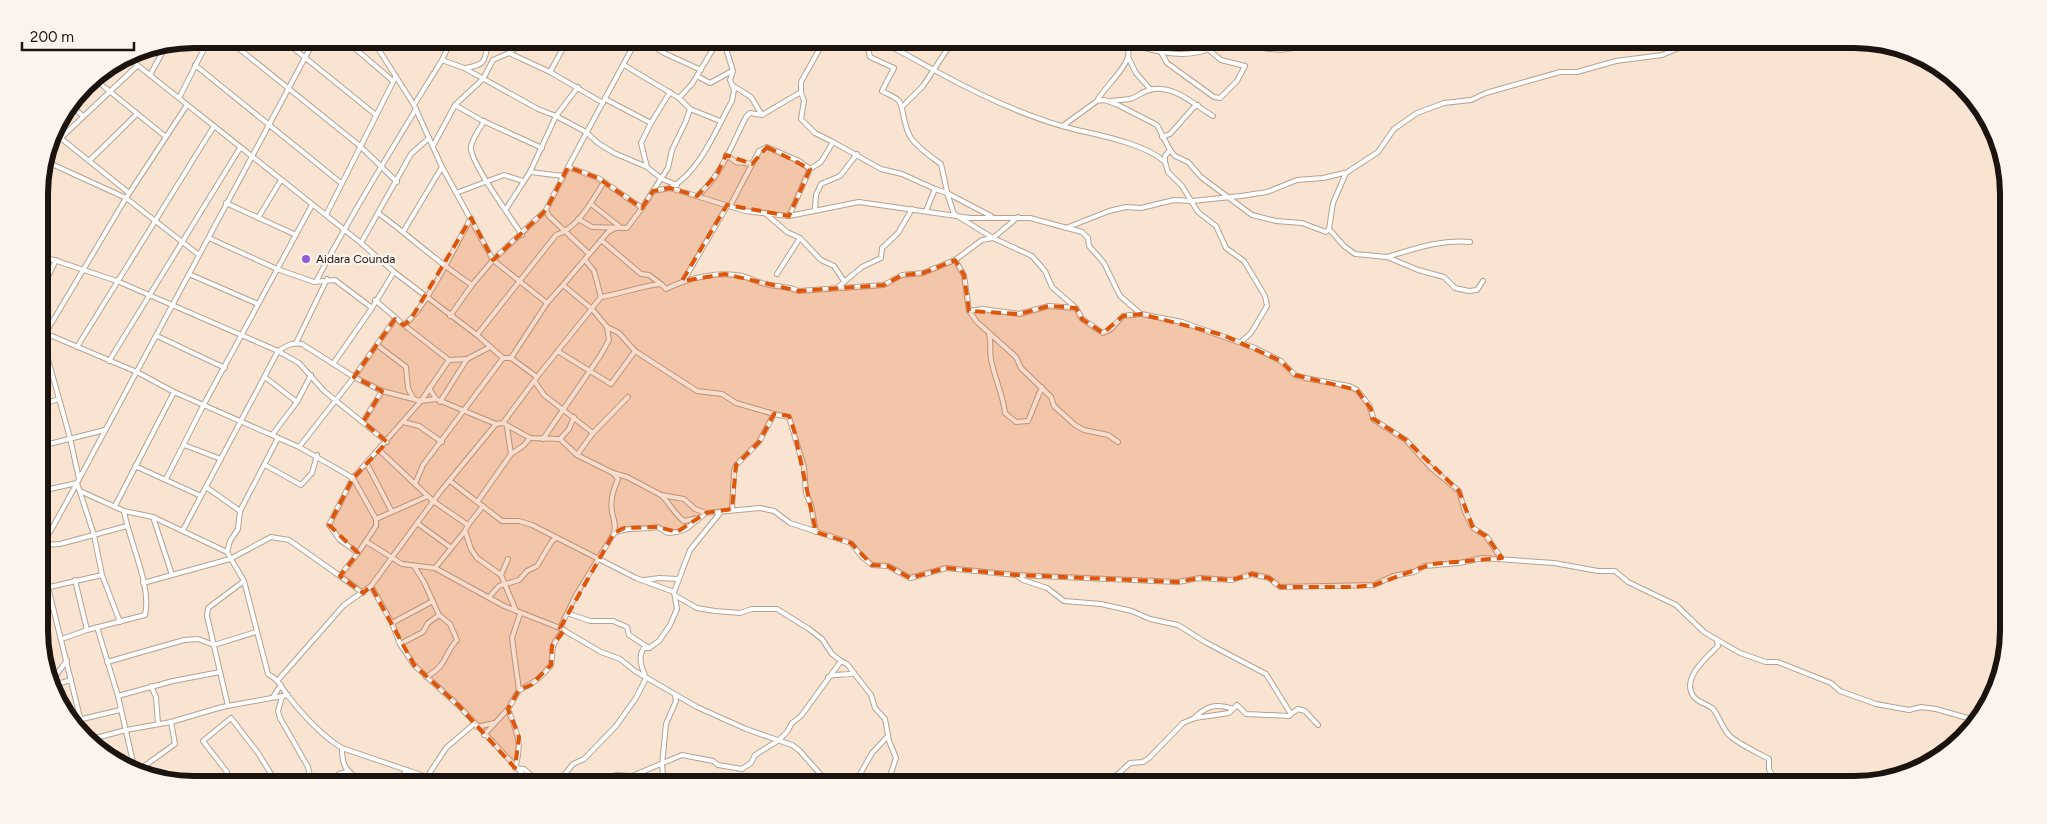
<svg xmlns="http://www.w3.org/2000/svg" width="2047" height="824" font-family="Figtree,sans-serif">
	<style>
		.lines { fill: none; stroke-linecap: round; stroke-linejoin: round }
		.minor-casing { stroke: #b6a290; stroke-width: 6 }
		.minor { stroke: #fff; stroke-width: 4 }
		.marked { fill: #de560c; fill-opacity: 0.2; stroke: #de560c; stroke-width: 4; stroke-dasharray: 10 6; stroke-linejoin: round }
		.poi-dot { fill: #8e5bd4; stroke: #fcf3ec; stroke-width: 2 }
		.labels { text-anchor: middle; stroke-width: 4.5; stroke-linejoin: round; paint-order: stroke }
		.poi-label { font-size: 12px; fill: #1b130d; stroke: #fcf3ec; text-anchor: start }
		.rim { fill: none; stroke: #1b130d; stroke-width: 6 }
	</style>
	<rect width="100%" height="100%" fill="#f9e3d1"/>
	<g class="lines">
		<g class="minor-casing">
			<g id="minor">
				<polyline points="227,39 360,146 397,182"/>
				<polyline points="282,39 376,115"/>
				<polyline points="344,39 393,81"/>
				<polyline points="372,39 414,105 442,167 493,260 546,210 568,167 598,178 642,208 653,191 670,188 745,211 789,216 859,202 970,218 1030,218 1082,232 1088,238 1089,246 1104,263 1120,296 1141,314 1182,322 1255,348 1281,361 1295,375 1305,378 1349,386 1357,390 1369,405 1374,420 1406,440 1431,468 1459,491 1465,512 1473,528 1486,536 1501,558"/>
				<polyline points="642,39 664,53 701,70"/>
				<path d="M866,39L870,57L894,68L882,91C887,94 896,97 899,101C904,108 903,126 911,138C919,149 930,156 941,164L948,196L954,214L993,238L1018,217"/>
				<path d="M873,39C895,47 913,59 934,70C979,95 1027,118 1077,130C1103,136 1145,144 1165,162"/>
				<path d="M1124,39C1146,51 1181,59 1206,50C1214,47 1215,41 1225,40C1234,40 1243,44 1252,46C1278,51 1291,53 1314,39"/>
				<polyline points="1813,39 1835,43 1861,40"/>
				<polyline points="1161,52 1167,63 1214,97 1220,98 1237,81 1245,66 1221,60 1196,39"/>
				<polyline points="509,53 550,72 603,103"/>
				<path d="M126,56L361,243L394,272L477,335L503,358H511L537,377L601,297C621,294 640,286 661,284L666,289C688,278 718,271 742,276C750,278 757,282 765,284C777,287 787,286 799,291L884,285L902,275L923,273L955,260L982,240L993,238L1032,256L1045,271L1052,287L1076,308L1082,319L1103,333L1111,329L1123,316L1140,314"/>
				<polyline points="1128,57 1136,73 1151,90"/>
				<polyline points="442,60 464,68 538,109 556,116 586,132 598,143 614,153 647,167"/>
				<polyline points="195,65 341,183"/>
				<polyline points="624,65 679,98 690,109 686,121 672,150 668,168 653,191"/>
				<path d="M465,68C492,64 481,57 491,39"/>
				<polyline points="550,72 568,39"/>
				<polyline points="150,75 167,44"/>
				<polyline points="697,76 710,83 732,71"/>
				<polyline points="92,77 166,137"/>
				<polyline points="732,85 751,97 762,115"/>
				<polyline points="179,98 209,39"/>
				<polyline points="679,98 692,84 719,39"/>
				<polyline points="605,99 651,123 670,92"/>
				<path d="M1097,101C1105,86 1123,73 1128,57C1129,53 1128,46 1128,41"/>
				<path d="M1111,101C1117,100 1124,100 1130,99C1137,97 1142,92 1149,90C1173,83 1194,105 1213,116"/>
				<polyline points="70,105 83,116"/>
				<polyline points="414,105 442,60 452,39"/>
				<polyline points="455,105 481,120 542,148"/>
				<polyline points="902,107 923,86 954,39"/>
				<polyline points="690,109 720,121"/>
				<path d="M484,121C480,129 473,137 471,146C468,160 512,219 522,235"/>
				<polyline points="651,123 641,143 647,167 662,179 677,185"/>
				<polyline points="1064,125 1097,101 1104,100 1116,104 1157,125 1170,150 1165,156 1165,162 1168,172 1182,186 1198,212 1216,226 1226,248 1244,261 1265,296 1267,306 1251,333 1241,342"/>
				<polyline points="53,132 129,193"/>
				<polyline points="1162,137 1170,134 1194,107 1198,105"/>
				<polyline points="833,142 881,169 902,174 935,189 926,211"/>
				<polyline points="433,146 455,105 483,79 493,60 509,53 528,39"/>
				<polyline points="48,150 137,66"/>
				<polyline points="1170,150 1175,156 1188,162 1201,177 1252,215 1276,221 1302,223 1326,232 1329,229 1333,203 1346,173 1378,152 1394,129 1417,113 1444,103 1471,100 1486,93 1560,72 1577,72 1616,61 1662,55 1681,47 1692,46 1705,39"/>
				<polyline points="726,155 736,162 752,164"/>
				<polyline points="45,161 126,198 199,255"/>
				<polyline points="89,161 137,114"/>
				<polyline points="568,167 637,39"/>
				<polyline points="530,172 563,176"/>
				<path d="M670,188C700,172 716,129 732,101L734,90L730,80L733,71L723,39"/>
				<polyline points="935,189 947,193 991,216"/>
				<polyline points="456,193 504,175 523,181"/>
				<path d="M697,196C721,177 732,144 746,117L750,113L762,115L801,92V82L825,39"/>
				<polyline points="226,203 296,235"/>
				<polyline points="730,206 759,151 767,147 799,161 810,169"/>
				<polyline points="506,209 530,172 556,116 578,87"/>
				<polyline points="815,209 816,195 821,184 840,176 857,154"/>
				<polyline points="546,210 549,216 588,253"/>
				<path d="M378,213C410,236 438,263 472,285"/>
				<polyline points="765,213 787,232 800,238 821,260 834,266 844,281"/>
				<polyline points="326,215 396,76"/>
				<polyline points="789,216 810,169 821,162 833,142 815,133 801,119 804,101 801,92"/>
				<polyline points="258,218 281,180"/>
				<polyline points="578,219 592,227 627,228 642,208"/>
				<polyline points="1066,228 1109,211 1126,207 1141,208 1174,200 1192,201 1241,196 1267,192 1297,180 1323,178 1344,173"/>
				<polyline points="1329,229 1344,246 1355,254 1387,257 1418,270 1444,277 1455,288 1469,291 1477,290 1483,281"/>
				<polyline points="403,232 442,167"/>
				<polyline points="209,238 277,269 314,282 335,280 372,308"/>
				<polyline points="601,240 641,274 649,275 661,284"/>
				<polyline points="361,243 411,154 429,138"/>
				<polyline points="39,255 117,281 278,351 299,363 324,391 387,442"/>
				<path d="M1387,257C1414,249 1441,239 1470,242"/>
				<polyline points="585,260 594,271 601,297"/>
				<polyline points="955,260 964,275 969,311 977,322 1016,357 1021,368 1051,397 1054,406 1075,425 1084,430 1108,435 1118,442"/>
				<polyline points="189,274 258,304"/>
				<polyline points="777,274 800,238"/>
				<path d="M317,280C347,221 382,166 416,109"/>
				<polyline points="684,280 727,206"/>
				<polyline points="563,285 608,232 619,226 591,204"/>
				<polyline points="838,287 862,267 881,258 882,248 898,233 912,209"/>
				<polyline points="40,293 56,260"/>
				<path d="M375,300L404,325C427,307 455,246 471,218"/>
				<polyline points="969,311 983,309 1019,314 1049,306 1076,308"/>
				<polyline points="450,316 472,285 493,260 547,303"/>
				<polyline points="404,325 449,360"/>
				<polyline points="40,331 137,372 174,392 299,447 353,478 376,519 376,526 358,553 340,540 329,525 353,478 421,401 449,360 467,359 490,347"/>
				<path d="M477,335L556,235C578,228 592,201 604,182"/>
				<path d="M989,335C992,344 989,350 991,359C994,377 1003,394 1005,413L1016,422L1028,421L1042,387"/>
				<polyline points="157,336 225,368"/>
				<polyline points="296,343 327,279"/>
				<polyline points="377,345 406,367 408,388 413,398"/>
				<polyline points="77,347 214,126"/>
				<polyline points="635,351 697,391 722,394 736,403 774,414 759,442 736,465 734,471 732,509"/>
				<polyline points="511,358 547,303 563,285 592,309 607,327 619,333 635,351 611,384 559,352"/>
				<polyline points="109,361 240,148"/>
				<polyline points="333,364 372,308 394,272"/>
				<polyline points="266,378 297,402"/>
				<polyline points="535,382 544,395 593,433"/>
				<polyline points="429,388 436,399"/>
				<polyline points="440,402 467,359"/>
				<polyline points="40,405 59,399"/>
				<polyline points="774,414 789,417 804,467 806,493 811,505 816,532"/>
				<polyline points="363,422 382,391"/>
				<polyline points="403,422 419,426 442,442"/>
				<polyline points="503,423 530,438 560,439 569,429 574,417"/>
				<polyline points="496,424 440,492 371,586 392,623 400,644 414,665 460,707 533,785"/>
				<polyline points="507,427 511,454"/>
				<polyline points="272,435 297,402 311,375"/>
				<polyline points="543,439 600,356 609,340 607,327"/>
				<path d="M560,439L577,455L613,473L618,479C613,491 610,500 612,512C614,520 616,525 614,533"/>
				<polyline points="184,445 221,459"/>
				<polyline points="41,446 105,430"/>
				<polyline points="299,447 354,377 395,319"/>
				<polyline points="379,450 433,501 468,525 465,531 435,568"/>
				<polyline points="577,455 593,433 628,397"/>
				<polyline points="367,464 392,512"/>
				<polyline points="265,465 301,485 312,473 317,455"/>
				<polyline points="135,466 201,496"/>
				<polyline points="613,473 627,477 661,495 684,499 695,509 706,513"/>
				<polyline points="79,479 70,438 44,345 45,334 126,198 187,105"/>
				<polyline points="166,479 204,404 312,205"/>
				<polyline points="450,481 502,521 519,521 532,525 636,578 674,592"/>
				<polyline points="77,483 94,535 102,575 120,622"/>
				<polyline points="415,484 423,465 503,358"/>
				<polyline points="206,487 240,511"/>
				<polyline points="41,491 77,483"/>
				<path d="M80,491L124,511L153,517L227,552L244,581L268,674C279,680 281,687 288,696C303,715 322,736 342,748L427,777L441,785"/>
				<path d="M661,495C670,503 674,514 684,521L698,518"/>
				<polyline points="478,501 511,454 523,446 530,438"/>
				<polyline points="115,506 174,392"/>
				<polyline points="153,517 172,575"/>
				<polyline points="376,519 428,496"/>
				<polyline points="417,523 450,547"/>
				<polyline points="468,525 483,506"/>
				<path d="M183,530L278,351C286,346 292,342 302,344L354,377L382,391L421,401L436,399L496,424L503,423L537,377"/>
				<polyline points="465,531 471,549 477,558 501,575 516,611"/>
				<polyline points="41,542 50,532 77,483 315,39"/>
				<polyline points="367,542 402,564 435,568 504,606 560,628 601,652 620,659 635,671 697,707 746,729 792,745 799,750 822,776 838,785"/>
				<polyline points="41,545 60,544 127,526"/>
				<polyline points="227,552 230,541 238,529 240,511 278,438"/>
				<polyline points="501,575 508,559"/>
				<polyline points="1016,575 1023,580 1047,588 1064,601 1101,604 1132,611 1150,619 1178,625 1205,642 1266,674 1291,714 1289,716 1246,714 1237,705 1229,713 1195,718 1183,723 1149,758 1143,762 1130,763 1117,775 1093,785"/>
				<polyline points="340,576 363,593"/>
				<polyline points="75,580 87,630"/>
				<polyline points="644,580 660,578 678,579"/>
				<polyline points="143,583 230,559 271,537 289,540 340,576 358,553"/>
				<polyline points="48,587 85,738"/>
				<polyline points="41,589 102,575"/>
				<polyline points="489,597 499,586 519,580 527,571 537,566 552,541 556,538"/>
				<polyline points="567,613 590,621 613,621 627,627 629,635 649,648"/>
				<polyline points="392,623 433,601"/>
				<polyline points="97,627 118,696 135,771"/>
				<path d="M560,628L576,595L614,533C628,526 642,530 658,527L668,533L677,532L686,529L706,513L760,508L774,511L790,523L851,543L862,557L872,565L888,566L910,578L946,568L1016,575L1178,582L1200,578L1232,580L1252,574L1269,578L1280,587L1374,585L1393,576L1414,572L1424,566L1459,563L1482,558L1554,563L1598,571H1615L1628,582L1676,605L1704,632L1740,653L1766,662H1778L1831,683L1840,691L1876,704L1909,710L1921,707L1936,709L1978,721"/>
				<path d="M62,639L87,630L145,615C152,586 129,541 124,511"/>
				<path d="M1717,640L1718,646C1707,657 1680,679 1694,697C1699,703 1708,704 1713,709C1720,717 1722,728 1729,735C1735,742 1760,754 1769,759V769L1777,785"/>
				<polyline points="400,644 423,632 428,623 439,615 424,582 414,566"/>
				<polyline points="841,661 847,664 871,695 875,708 885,719 889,741 896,758 891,773 892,785"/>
				<polyline points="107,662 184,640 198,639 214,645 256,632"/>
				<path d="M426,677C448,665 443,655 457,640L450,624L439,615"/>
				<path d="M828,677C837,673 845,676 854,673"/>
				<path d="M646,678C642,668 637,657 644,648H649L659,641L670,625L677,609L674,592L690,550L720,513"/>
				<polyline points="278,680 344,605 371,586"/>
				<polyline points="52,681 67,660"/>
				<polyline points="54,685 71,680"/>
				<polyline points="151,686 156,697 158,724"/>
				<path d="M519,690C531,685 543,676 551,665C554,645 549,648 564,630"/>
				<polyline points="118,696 173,681 220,672"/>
				<polyline points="273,697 281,685"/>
				<polyline points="282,697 278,711 280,718 308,767 312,785"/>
				<polyline points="228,706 207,616 208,608 244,581"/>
				<path d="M508,709C517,734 523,742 515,768L524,769L542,785"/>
				<polyline points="1291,714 1298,709 1305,711 1318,725"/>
				<polyline points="82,719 120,710"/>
				<path d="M1193,719C1206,706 1215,703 1233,709"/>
				<polyline points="477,727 494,723"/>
				<polyline points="484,735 508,709 519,690 512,638 520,614"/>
				<polyline points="88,740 126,730 171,722 222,707 288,695"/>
				<path d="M342,748C342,772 349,769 363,785"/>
				<polyline points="136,772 175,744 171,722"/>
				<polyline points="227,772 203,741 231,718 258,753 278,785"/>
				<polyline points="427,777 446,748 474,724"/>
				<polyline points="326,785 339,774 346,772"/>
				<polyline points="396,785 396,782 407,770"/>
				<polyline points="556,785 573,764 584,759 616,726 636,698 646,678"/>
				<polyline points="601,785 616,775 632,776 682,755 713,761 718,765 742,769 751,763 755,755 779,740 787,732 792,723 801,716 841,661 832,654 822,639 809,629 777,609 752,609 740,613 715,611 697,608 676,596"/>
				<polyline points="670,785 663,775 662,765 666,724 676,701 675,695"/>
				<polyline points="821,785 824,780 822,776"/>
				<polyline points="854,785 872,753 888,736"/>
				<polyline points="1052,785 1071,785"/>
			</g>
		</g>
		<use href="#minor" class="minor"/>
	</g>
	<path class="marked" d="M767,147L810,169L789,216L727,205L682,281L725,274L799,291L884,285L902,275L923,273L955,260L964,275L969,311L1019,314L1049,306L1076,308L1082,319L1103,333L1123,316L1141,314L1223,335L1281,361L1295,375L1357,390L1371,409L1372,418L1406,440L1459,491L1473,528L1486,536L1502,558L1432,564L1374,585L1354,587H1280L1269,578L1252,574L1232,580L1200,578L1178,582L1016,575L946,568L910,578L888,566L872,565L851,543L816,532L794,430L789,416L774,414L759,442L736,465L732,509L706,513L677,532L658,527L624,528L614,533L560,628L564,630L552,646L551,665L531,685L519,690L508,709L519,737L515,768L460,707L414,665L371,586L363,593L340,576L358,553L329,525L353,478L387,442L363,422L382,391L354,377L395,319L404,325L411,319L471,218L493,260L546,210L568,167L598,178L642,208L653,191L670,188L697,196L717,174L726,155L752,164Z"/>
	<circle class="poi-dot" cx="306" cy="259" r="5"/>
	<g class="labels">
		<g class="poi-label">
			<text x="316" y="263">Aidara Counda</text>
		</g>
	</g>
	<path d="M0 0H2047V824H0ZM194 48H1854A146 146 0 0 1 2000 194V630A146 146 0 0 1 1854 776H194A146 146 0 0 1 48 630V194A146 146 0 0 1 194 48Z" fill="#fcf3ec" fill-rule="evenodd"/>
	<path class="rim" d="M194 48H1854A146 146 0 0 1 2000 194V630A146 146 0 0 1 1854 776H194A146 146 0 0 1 48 630V194A146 146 0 0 1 194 48Z"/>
	<path d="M22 42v8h112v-8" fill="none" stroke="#1b130d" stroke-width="2.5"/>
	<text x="30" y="42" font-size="15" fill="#1b130d" stroke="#fcf3ec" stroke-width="4" paint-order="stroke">200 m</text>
</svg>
